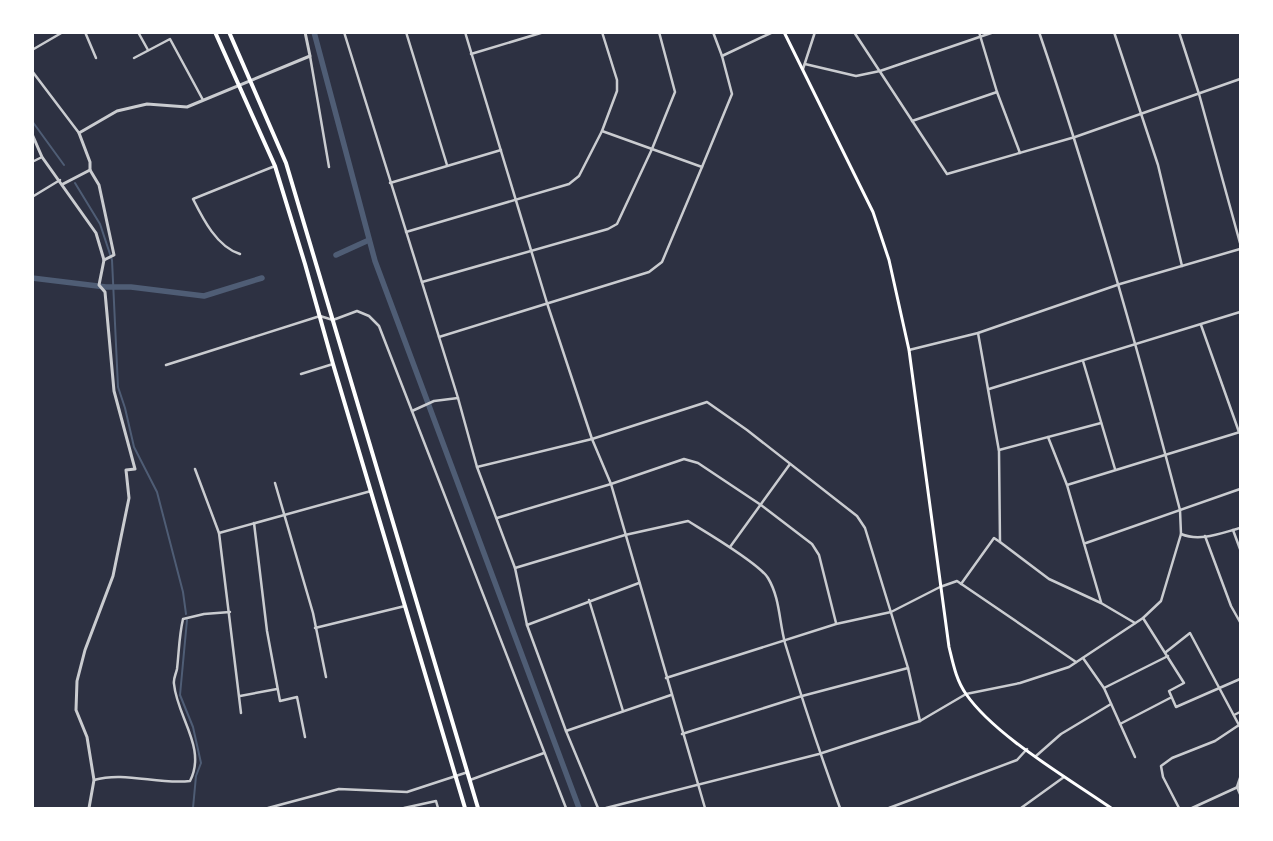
<svg xmlns="http://www.w3.org/2000/svg" width="1273" height="841" font-family="'PT Serif',serif">
	<style>
		.lines { fill: none; stroke-linecap: round; stroke-linejoin: round }
		.stream { stroke: #4f5d75; stroke-width: 2 }
		.canal { stroke: #4f5d75; stroke-width: 5.5 }
		.minor { stroke: #caccd0; stroke-width: 2.5 }
		.tertiary { stroke: #caccd0; stroke-width: 3 }
		.secondary { stroke: #fff; stroke-width: 3 }
		.trunk { stroke: #fff; stroke-width: 4 }
	</style>
	<rect width="100%" height="100%" fill="#2d3142"/>
	<g class="lines">
		<g class="stream">
			<polyline points="32,121 64,165"/>
			<polyline points="75,183 100,224 112,260 118,387 125,408 134,447 157,492 183,592 186,614"/>
			<polyline points="187,620 180,695 193,727 201,763 196,776 193,808"/>
		</g>
		<g class="canal">
			<polyline points="314,32 375,261 579,808"/>
			<polyline points="336,255 369,240"/>
			<polyline points="32,278 106,287 131,287 204,296 262,278"/>
		</g>
		<g class="minor">
			<polyline points="85,32 96,58"/>
			<polyline points="138,32 148,50"/>
			<polyline points="344,32 458,398 477,467 515,568 527,625 566,731 598,808"/>
			<polyline points="406,32 447,165"/>
			<polyline points="465,32 547,303 592,439 611,484 705,808"/>
			<polyline points="854,32 947,174 1075,137 1240,79"/>
			<polyline points="979,32 997,92 1020,153"/>
			<polyline points="1114,32 1158,165 1182,266"/>
			<polyline points="1179,32 1199,94 1240,243"/>
			<polyline points="32,50 63,32"/>
			<polyline points="471,54 544,32"/>
			<polyline points="310,56 329,167"/>
			<polyline points="722,56 773,32"/>
			<polyline points="134,58 170,39 203,100"/>
			<polyline points="805,64 856,76 880,71 994,32"/>
			<polyline points="803,69 815,32"/>
			<polyline points="32,71 79,133"/>
			<polyline points="912,121 997,92"/>
			<polyline points="32,162 42,157"/>
			<polyline points="702,167 732,94 722,56 713,32"/>
			<polyline points="390,183 501,150"/>
			<polyline points="32,197 60,180"/>
			<polyline points="406,232 569,184 579,176 602,131"/>
			<path d="M240,254C217,247 203,219 193,199L275,166"/>
			<polyline points="422,282 608,229 617,224 652,149 675,92 659,32"/>
			<polyline points="1201,325 1239,432"/>
			<polyline points="978,333 999,451 1000,542 1049,579 1101,603 1135,623"/>
			<polyline points="439,337 649,272 662,262 702,167 602,131 617,91 617,80 602,32"/>
			<polyline points="909,350 978,333 1120,284 1240,249"/>
			<polyline points="1083,361 1115,469"/>
			<polyline points="166,365 320,316 333,320 357,311 369,316 379,326 566,808"/>
			<polyline points="301,374 333,364"/>
			<polyline points="989,389 1240,312"/>
			<polyline points="412,411 434,401 458,398"/>
			<polyline points="1048,437 1067,485 1101,602"/>
			<polyline points="999,450 1101,423"/>
			<polyline points="477,467 592,439 707,402 747,430 857,516 865,528 908,668 920,721"/>
			<polyline points="195,469 219,533 241,713"/>
			<polyline points="275,483 313,613 326,677"/>
			<polyline points="1067,485 1240,432"/>
			<polyline points="497,518 611,484 684,459 698,463 761,505 812,544 819,555 836,623"/>
			<polyline points="254,523 267,631 280,701 297,697 305,737"/>
			<polyline points="1233,530 1240,549"/>
			<polyline points="219,533 371,491"/>
			<path d="M1181,534C1200,542 1221,533 1240,528"/>
			<polyline points="1205,536 1231,606 1240,622"/>
			<polyline points="1086,543 1240,489"/>
			<polyline points="730,547 790,464"/>
			<path d="M515,568L625,535L688,521C704,531 759,563 768,578C780,598 779,621 785,643C802,699 820,754 840,808"/>
			<polyline points="961,584 994,538 1000,542"/>
			<polyline points="589,600 623,711"/>
			<polyline points="1143,618 1184,683 1169,691 1176,707 1240,679"/>
			<polyline points="527,625 639,583"/>
			<polyline points="315,628 405,606"/>
			<polyline points="1166,652 1190,633 1240,727"/>
			<polyline points="1083,658 1104,688 1135,757"/>
			<polyline points="666,678 836,624 891,612 940,587 957,581 1076,662"/>
			<polyline points="1104,688 1168,656"/>
			<polyline points="240,696 277,689"/>
			<polyline points="1234,715 1240,712"/>
			<polyline points="1120,724 1170,698"/>
			<polyline points="566,731 671,695"/>
			<polyline points="682,734 802,696 908,668"/>
			<polyline points="1036,756 1061,734 1111,704"/>
			<polyline points="1240,778 1237,787 1240,794"/>
			<path d="M94,780C125,771 158,785 190,781C207,748 177,717 174,684C173,679 176,674 177,669C179,652 179,636 183,619L204,614L230,612"/>
			<polyline points="470,780 544,753"/>
			<polyline points="268,808 339,789 407,792 468,772"/>
			<polyline points="404,808 436,801 438,808"/>
			<path d="M606,808L819,754L920,721L966,694L1020,683L1069,667L1143,618L1161,601L1181,534L1180,510C1138,349 1093,190 1039,32"/>
			<polyline points="889,808 1017,760 1027,749"/>
			<polyline points="1021,808 1064,777"/>
			<polyline points="1179,808 1163,777 1161,766 1172,758 1215,741 1239,725"/>
			<polyline points="1192,808 1240,786"/>
		</g>
		<g class="tertiary">
			<polyline points="32,134 42,157 96,233 104,260 99,285 105,292 114,391 135,469 126,470 129,498 113,576 85,650 77,681 76,710 87,737 94,780 89,808"/>
			<polyline points="90,170 99,185 114,255 104,260"/>
			<polyline points="63,184 90,170 90,162 79,133 117,111 147,104 187,107 310,56 305,32"/>
		</g>
		<path class="secondary" d="M784,32L873,212L889,260L909,350L949,647C953,663 956,680 966,694C995,736 1068,778 1111,808"/>
		<g class="trunk">
			<polyline points="215,32 275,166 305,264 333,364 465,808"/>
			<polyline points="229,32 286,163 478,808"/>
		</g>
	</g>
	<rect width="1273" height="841" fill="none" stroke="#ffffff" stroke-width="68"/>
</svg>
